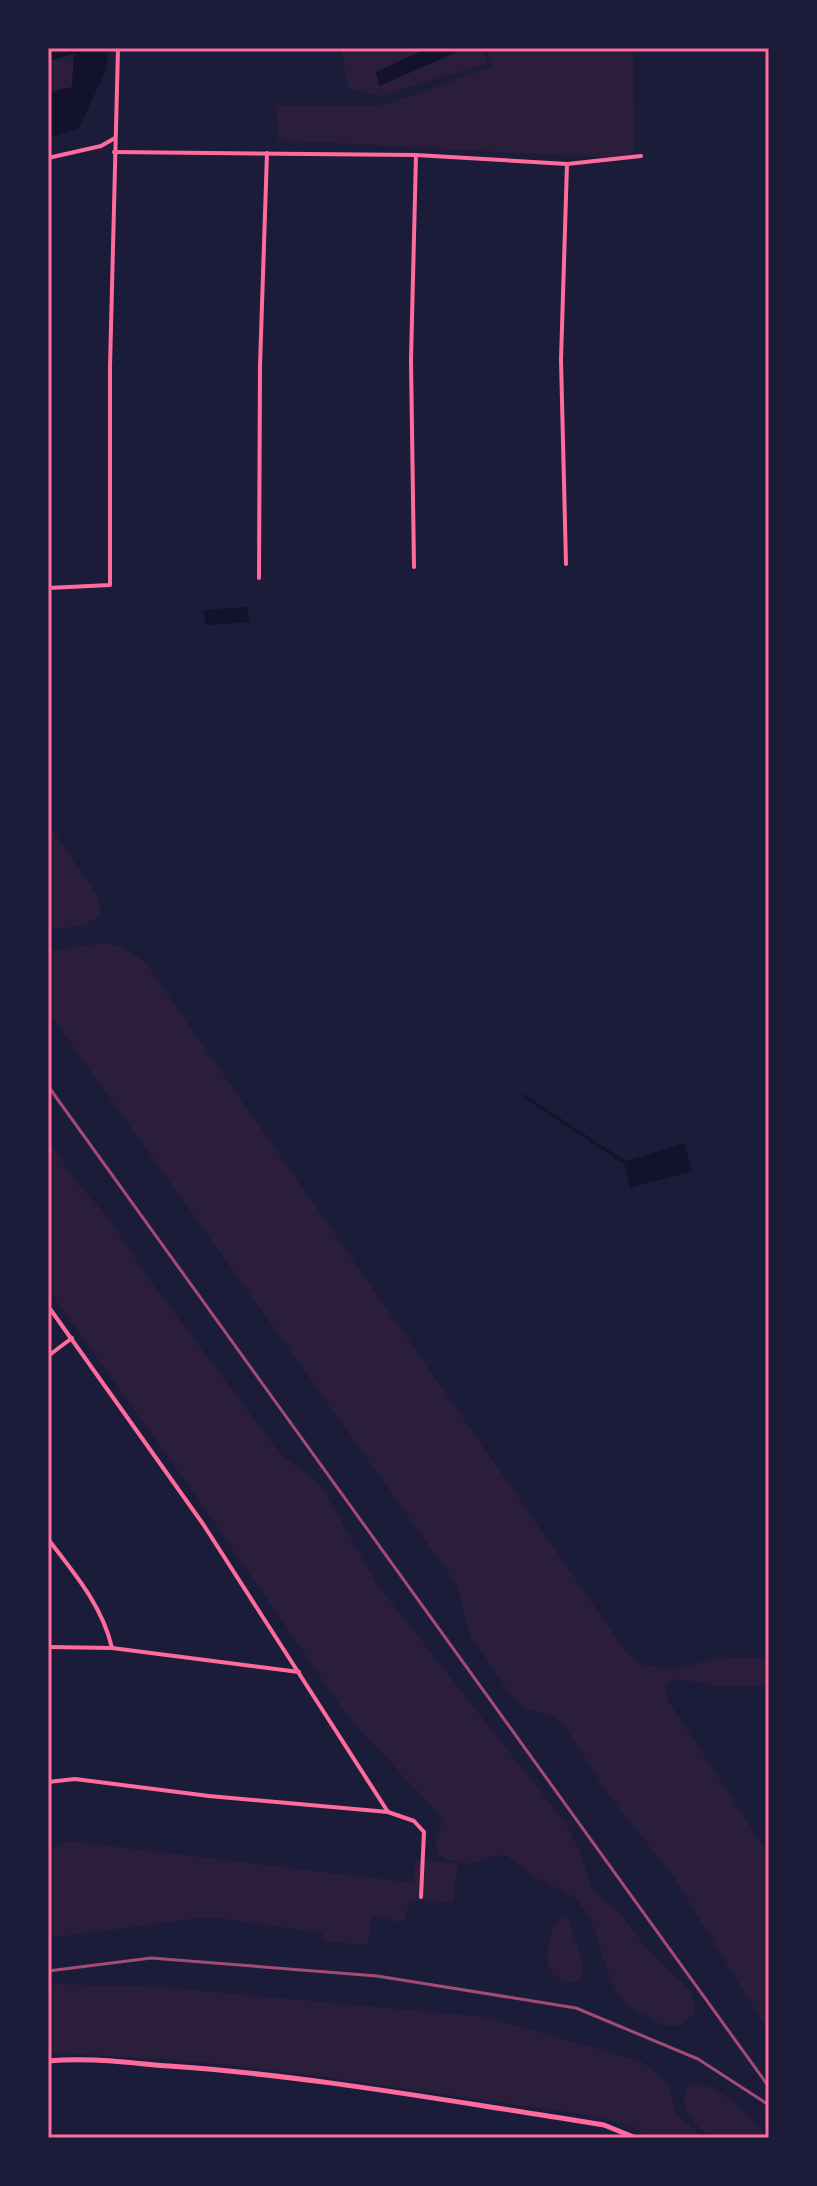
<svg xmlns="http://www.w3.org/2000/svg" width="817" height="2186" font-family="Literata,serif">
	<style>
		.green { fill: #2a1e3b }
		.water { fill: #12122b }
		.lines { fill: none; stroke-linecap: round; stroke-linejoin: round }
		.stream { stroke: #12122b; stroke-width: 3 }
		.minor { stroke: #ff6b9d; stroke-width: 4 }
		.tertiary { stroke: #ff6b9d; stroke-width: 5 }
		.rail { stroke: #a44b75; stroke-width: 3 }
		.neatline { fill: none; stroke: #ff6b9d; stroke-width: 3 }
	</style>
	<rect width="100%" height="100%" fill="#1b1b3a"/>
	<g class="green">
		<polygon points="341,48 369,48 372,54 384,48 428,48 377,72 456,52 452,48 480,48 488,63 380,96 348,88"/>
		<polygon points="485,48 633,48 634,159 278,140 276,106 384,105 494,66"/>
		<polygon points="74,54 72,87 48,93 48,61"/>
		<polygon points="48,823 99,898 100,913 97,918 85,925 48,930"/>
		<polygon points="104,943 120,946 145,962 627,1653 642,1665 668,1669 687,1667 711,1659 769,1658 769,1686 719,1686 678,1679 667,1684 666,1694 668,1700 769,1855 769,2032 673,1876 608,1794 563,1723 549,1715 525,1709 512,1697 470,1635 458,1589 452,1578 48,1011 48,951"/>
		<polygon points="48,1140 81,1188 105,1213 144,1272 273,1444 284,1457 321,1485 376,1583 566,1824 578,1847 593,1891 621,1914 643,1944 688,1988 693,1997 695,2012 684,2024 674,2026 662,2025 632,2009 623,2002 611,1981 590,1917 575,1898 539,1880 507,1856 498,1855 469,1864 446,1859 438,1853 435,1840 442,1823 435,1810 348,1717 208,1513 48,1289"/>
		<polygon points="68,1841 414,1883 415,1860 458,1863 453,1902 410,1900 403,1923 372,1915 368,1945 325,1942 322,1933 209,1917 48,1938 48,1850"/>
		<path d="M561,1917L570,1921C573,1940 587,1960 582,1977L574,1982C538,1983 543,1935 561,1917Z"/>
		<polygon points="57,1984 160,1987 486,2017 641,2061 668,2083 676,2113 704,2138 647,2138 636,2127 588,2115 310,2075 207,2063 48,2052 48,1987"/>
		<path d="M697,2083C726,2089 750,2117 769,2138C753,2138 732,2142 717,2138C698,2133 678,2106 686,2088Z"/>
	</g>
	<g class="water">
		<polygon points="48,48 108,48 106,70 79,128 48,138 48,93 72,87 74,54 48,61"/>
		<polygon points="428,48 452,48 457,52 379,86 376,72"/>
		<polygon points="247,607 250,622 206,625 203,610"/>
		<polygon points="684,1143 692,1171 630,1188 624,1162"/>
	</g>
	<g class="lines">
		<polyline class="stream" points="524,1096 624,1162"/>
		<g class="minor">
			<polyline points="114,152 416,155 567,164 641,156"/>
			<polyline points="48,158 101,146 115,138"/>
			<polyline points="566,564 561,360 567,164"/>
			<polyline points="414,567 411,360 416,155"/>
			<polyline points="259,578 260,366 267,153"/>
			<polyline points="48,588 110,585 110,367 118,48"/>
			<polyline points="48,1306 203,1524 388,1812"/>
			<polyline points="48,1356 72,1338"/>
			<path d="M48,1539C74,1573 102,1605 112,1648"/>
			<polyline points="48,1647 112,1648 299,1672"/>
			<polyline points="48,1782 75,1779 209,1796 388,1812 414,1821 424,1832 421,1897"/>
		</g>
		<path class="tertiary" d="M48,2061C88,2057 129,2063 169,2066C301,2075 431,2098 561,2118L604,2125L636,2138"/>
		<g class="rail">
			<polyline points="48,1086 769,2087"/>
			<polyline points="48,1971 151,1958 377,1976 576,2008 698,2059 769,2105"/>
		</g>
	</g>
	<rect width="817" height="2186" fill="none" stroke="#1b1b3a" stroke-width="100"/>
	<rect x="50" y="50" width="717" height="2086" class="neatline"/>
</svg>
